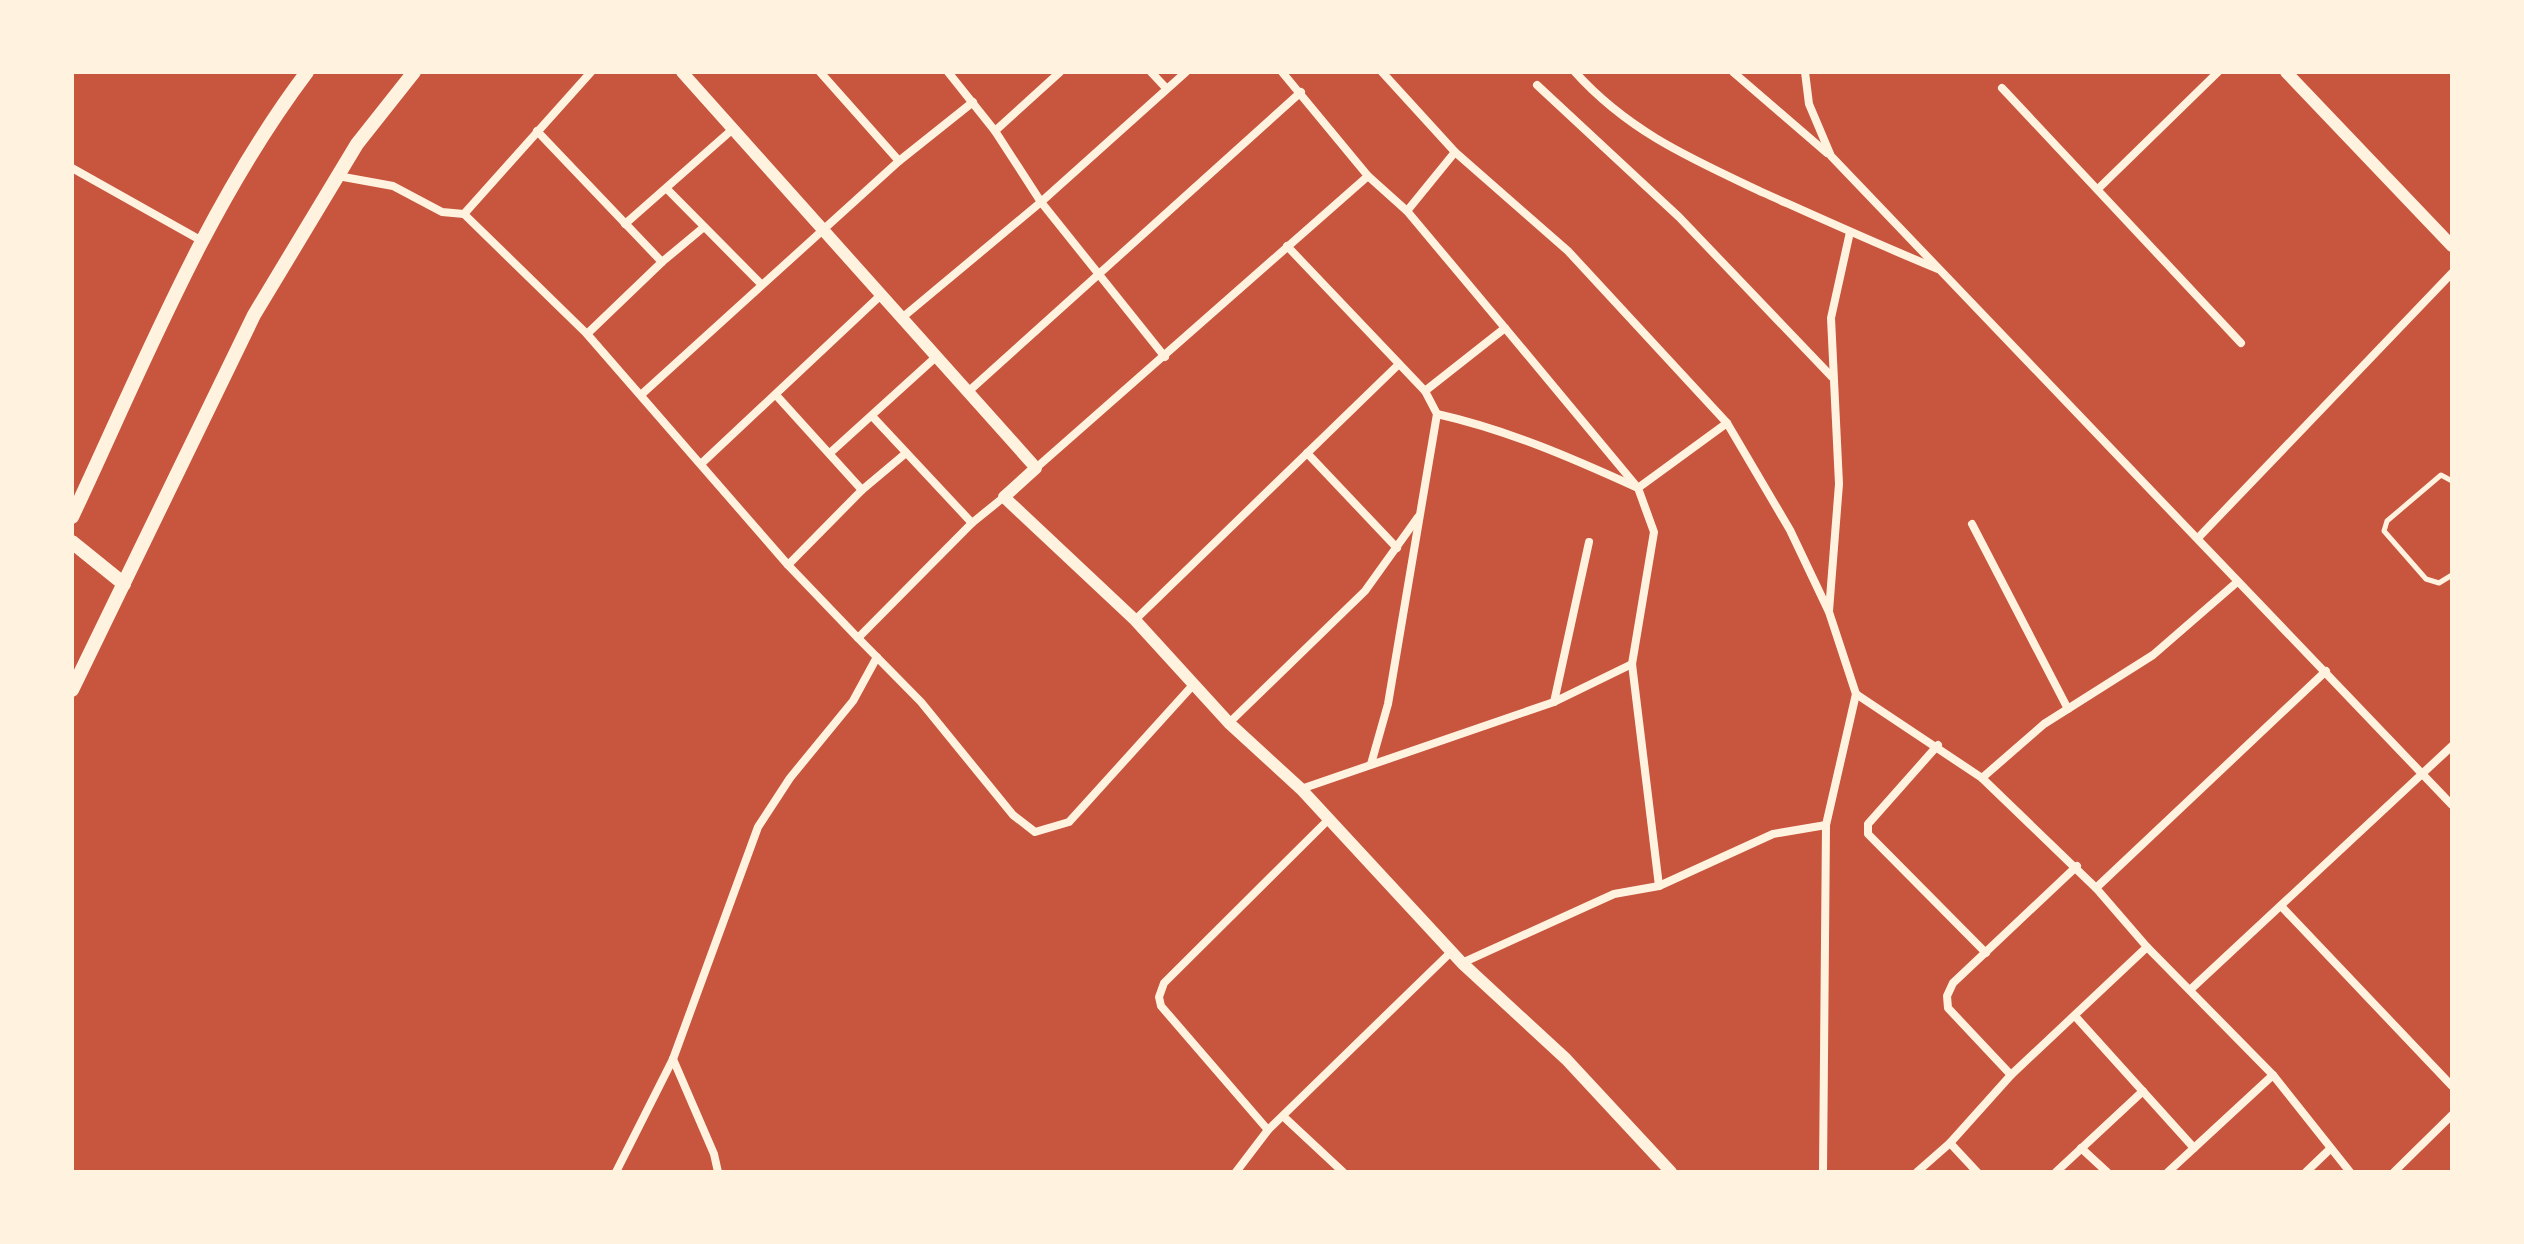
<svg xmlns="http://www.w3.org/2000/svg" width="2524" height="1244" font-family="'PT Sans',sans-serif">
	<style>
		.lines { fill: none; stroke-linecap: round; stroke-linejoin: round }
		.service { stroke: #fff3e0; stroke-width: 5 }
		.minor { stroke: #fff3e0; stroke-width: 8 }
		.tertiary { stroke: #fff3e0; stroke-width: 12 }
		.primary { stroke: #fff3e0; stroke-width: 14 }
	</style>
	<rect width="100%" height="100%" fill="#c8553d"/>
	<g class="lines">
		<polyline class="service" points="2452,481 2441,475 2387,521 2384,531 2426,579 2439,583 2452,575"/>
		<g class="minor">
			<polyline points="820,72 899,161"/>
			<polyline points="948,72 995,131 1041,202 1165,357"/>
			<polyline points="1151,72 1166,88"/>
			<polyline points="1382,72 1455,152 1568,251 1727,423 1790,530 1829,612 1856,694 1982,778 2096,888"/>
			<path d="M1575,72C1629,132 1692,159 1764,193C1822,219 1879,245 1938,269"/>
			<polyline points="1733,72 1827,153"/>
			<polyline points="1805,72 1809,104 1831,156 2452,805"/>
			<polyline points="1537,85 1679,217 1832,377"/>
			<polyline points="2002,88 2241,343"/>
			<polyline points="537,131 662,262"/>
			<polyline points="995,131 1060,72"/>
			<polyline points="72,168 202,241"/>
			<polyline points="338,176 393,186 442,212 464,214 587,334 788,565 858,638 972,523 1004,497"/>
			<polyline points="1368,176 1407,211 1505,328 1425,391"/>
			<polyline points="2099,188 2218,72"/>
			<polyline points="668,190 761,284"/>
			<polyline points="1407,211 1455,152"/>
			<polyline points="464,214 591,72"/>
			<polyline points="625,224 734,128"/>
			<polyline points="1287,246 1425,391 1437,414 1388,704 1371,764"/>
			<polyline points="903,317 1041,202 1186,72"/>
			<polyline points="1505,328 1638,488 1727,423"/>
			<polyline points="587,334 662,262 704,227"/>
			<polyline points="969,391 1301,92"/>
			<polyline points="642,394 899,161 973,102"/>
			<polyline points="776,395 862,490"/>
			<path d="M1437,414C1508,430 1572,458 1638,488L1654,532L1632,664L1659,886"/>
			<polyline points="872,416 972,523"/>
			<polyline points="830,453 937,356"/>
			<polyline points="1307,453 1397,548"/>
			<polyline points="702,463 882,294"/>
			<polyline points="1036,468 1368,176 1282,72"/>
			<polyline points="1972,524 2068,709"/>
			<polyline points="2198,538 2452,273"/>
			<polyline points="788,565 862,490 906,453"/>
			<polyline points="1829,611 1839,484 1831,318 1850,232"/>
			<polyline points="1135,620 1399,364"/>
			<polyline points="858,638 921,702 1013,815 1035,832 1069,822 1193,685"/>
			<polyline points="2326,671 2096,888 2147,947 2273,1075 2350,1172"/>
			<polyline points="1554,702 1589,542"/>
			<polyline points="1229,723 1365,591 1418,517"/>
			<polyline points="1938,745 1868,824 1868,834 1986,953"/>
			<polyline points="1982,778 2044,724 2153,655 2236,583"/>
			<polyline points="1301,789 1554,702 1632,664"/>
			<polyline points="2281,906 2452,1086"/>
			<polyline points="1462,963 1614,894 1659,886 1773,834 1826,825"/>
			<polyline points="2190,990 2452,746"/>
			<polyline points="2075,1016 2194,1148"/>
			<polyline points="673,1059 714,1154 718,1172"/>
			<polyline points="2011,1075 1948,1008 1947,996 1953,983 2077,866"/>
			<polyline points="1284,1117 1343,1172"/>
			<polyline points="1268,1130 1161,1006 1159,997 1164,983 1329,819"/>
			<polyline points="1950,1143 1977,1172"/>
			<polyline points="2081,1148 2107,1172"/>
			<polyline points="616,1172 673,1059 758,827 790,778 853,701 877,657"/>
			<polyline points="1236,1172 1268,1130 1452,951"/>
			<polyline points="1823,1172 1826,825 1856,694"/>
			<polyline points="1917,1172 1950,1143 2011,1075 2147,947"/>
			<polyline points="2056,1172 2143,1091"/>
			<polyline points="2168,1172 2273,1075"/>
			<polyline points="2306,1172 2330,1149"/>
			<polyline points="2394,1172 2452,1115"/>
		</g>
		<g class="tertiary">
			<polyline points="682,72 1036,468 1004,497 1135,620 1229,723 1301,789 1462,963 1566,1059 1671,1172"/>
			<polyline points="2286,72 2452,246"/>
		</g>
		<g class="primary">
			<path d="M72,517C143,366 206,206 307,72"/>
			<polyline points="72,542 124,584"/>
			<polyline points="72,690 254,315 357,144 414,72"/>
		</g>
	</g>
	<rect width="2524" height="1244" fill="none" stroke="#fff3e0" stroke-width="148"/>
</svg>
